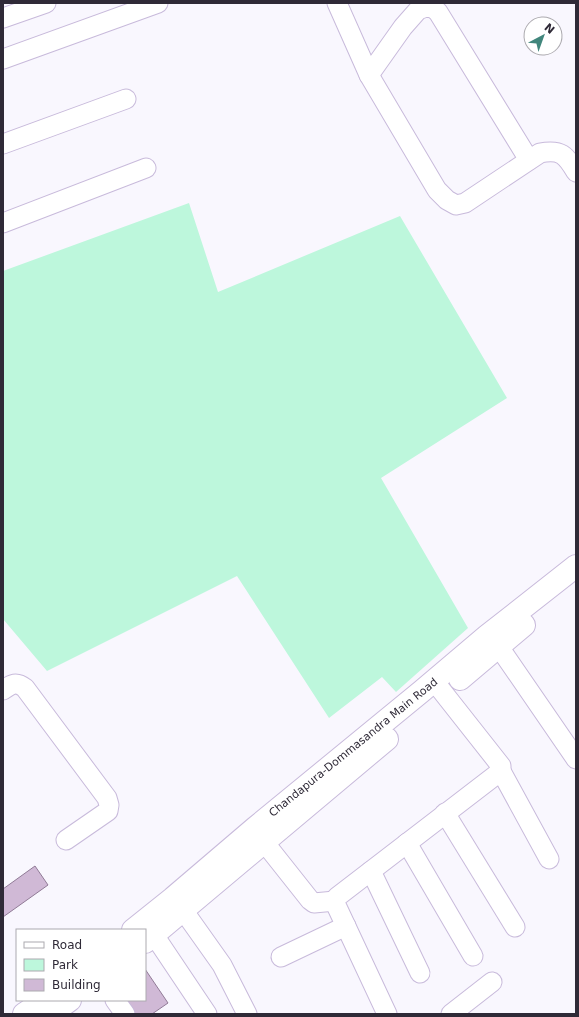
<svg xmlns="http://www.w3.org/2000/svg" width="579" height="1017" font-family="'DejaVu Sans',sans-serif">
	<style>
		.green { fill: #bdf7dc }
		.building { fill: #d0b9d6; stroke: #917b97 }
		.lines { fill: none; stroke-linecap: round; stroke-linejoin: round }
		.street-casing { stroke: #c8badb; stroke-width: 21 }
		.secondary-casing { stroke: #c8badb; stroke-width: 24 }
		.street { stroke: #fff; stroke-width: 19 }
		.secondary { stroke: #fff; stroke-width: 22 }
		.labels { text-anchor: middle; stroke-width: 4; stroke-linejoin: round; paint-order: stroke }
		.street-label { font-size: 11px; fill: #2f2a37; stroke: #fff }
	</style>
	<rect width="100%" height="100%" fill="#f9f7fe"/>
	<polygon class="green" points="189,203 218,292 400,216 507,398 381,478 468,628 396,692 382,677 329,718 237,576 47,671 3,619 3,271"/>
	<g class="building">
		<polygon points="35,866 48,885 3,917 3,889"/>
		<polygon points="145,969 168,1003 152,1014 133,1014 123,1000 145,1000"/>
	</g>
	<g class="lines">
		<g class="street-casing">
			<g id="street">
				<path d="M337,3L369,75L437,190L447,200L456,205L465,203L540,153C561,149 566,155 576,172"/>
				<polyline points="3,18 46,3"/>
				<polyline points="3,59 158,3"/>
				<polyline points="369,75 403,27 418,10 426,7 433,8 438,12 529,160"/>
				<polyline points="3,144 126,99"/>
				<polyline points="3,223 146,168"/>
				<polyline points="499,647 576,759"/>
				<path d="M3,690C12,684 16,681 25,688L107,798L109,805L108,811L66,840"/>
				<polyline points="501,771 549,859"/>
				<polyline points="445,813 515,927"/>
				<polyline points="264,842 310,900 314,903 335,901"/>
				<polyline points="407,843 473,956"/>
				<polyline points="371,871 420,973"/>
				<polyline points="183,910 222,965 247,1014"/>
				<polyline points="154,935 207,1014"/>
				<polyline points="281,957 346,926"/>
				<polyline points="115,1000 125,1014"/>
				<polyline points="387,1014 336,905 335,901 337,897 501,771 501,766 434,681"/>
				<polyline points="451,1014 492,982"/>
			</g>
		</g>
		<g class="secondary-casing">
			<g id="secondary">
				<polyline points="460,679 524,625"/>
				<polyline points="133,930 173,898 255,828 422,691 487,636 576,566"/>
				<polyline points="145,942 387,739"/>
				<polyline points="24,1014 45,1000"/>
				<polyline points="51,1014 70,1000"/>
			</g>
		</g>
		<use href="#street" class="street"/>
		<use href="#secondary" class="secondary"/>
	</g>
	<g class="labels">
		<g class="street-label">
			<text transform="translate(353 747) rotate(-39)" y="4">Chandapura-Dommasandra Main Road</text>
		</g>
	</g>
	<rect width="579" height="1017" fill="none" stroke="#2f2a37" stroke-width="8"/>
	<rect x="16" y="929" width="130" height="72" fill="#ffffff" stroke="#acaaaf"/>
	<rect x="24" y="942" width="20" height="6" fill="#ffffff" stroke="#acaaaf"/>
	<text x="52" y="949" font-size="12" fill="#2f2a37">Road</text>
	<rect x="24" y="959" width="20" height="12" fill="#bdf7dc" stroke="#acaaaf"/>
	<text x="52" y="969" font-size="12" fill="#2f2a37">Park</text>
	<rect x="24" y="979" width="20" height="12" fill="#d0b9d6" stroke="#acaaaf"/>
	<text x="52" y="989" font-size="12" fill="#2f2a37">Building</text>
	<g transform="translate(543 36) rotate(41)"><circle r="19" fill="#ffffff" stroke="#acaaaf"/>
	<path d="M0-3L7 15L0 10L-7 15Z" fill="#41867c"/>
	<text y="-6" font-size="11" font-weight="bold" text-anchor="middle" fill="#2f2a37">N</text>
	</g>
</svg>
